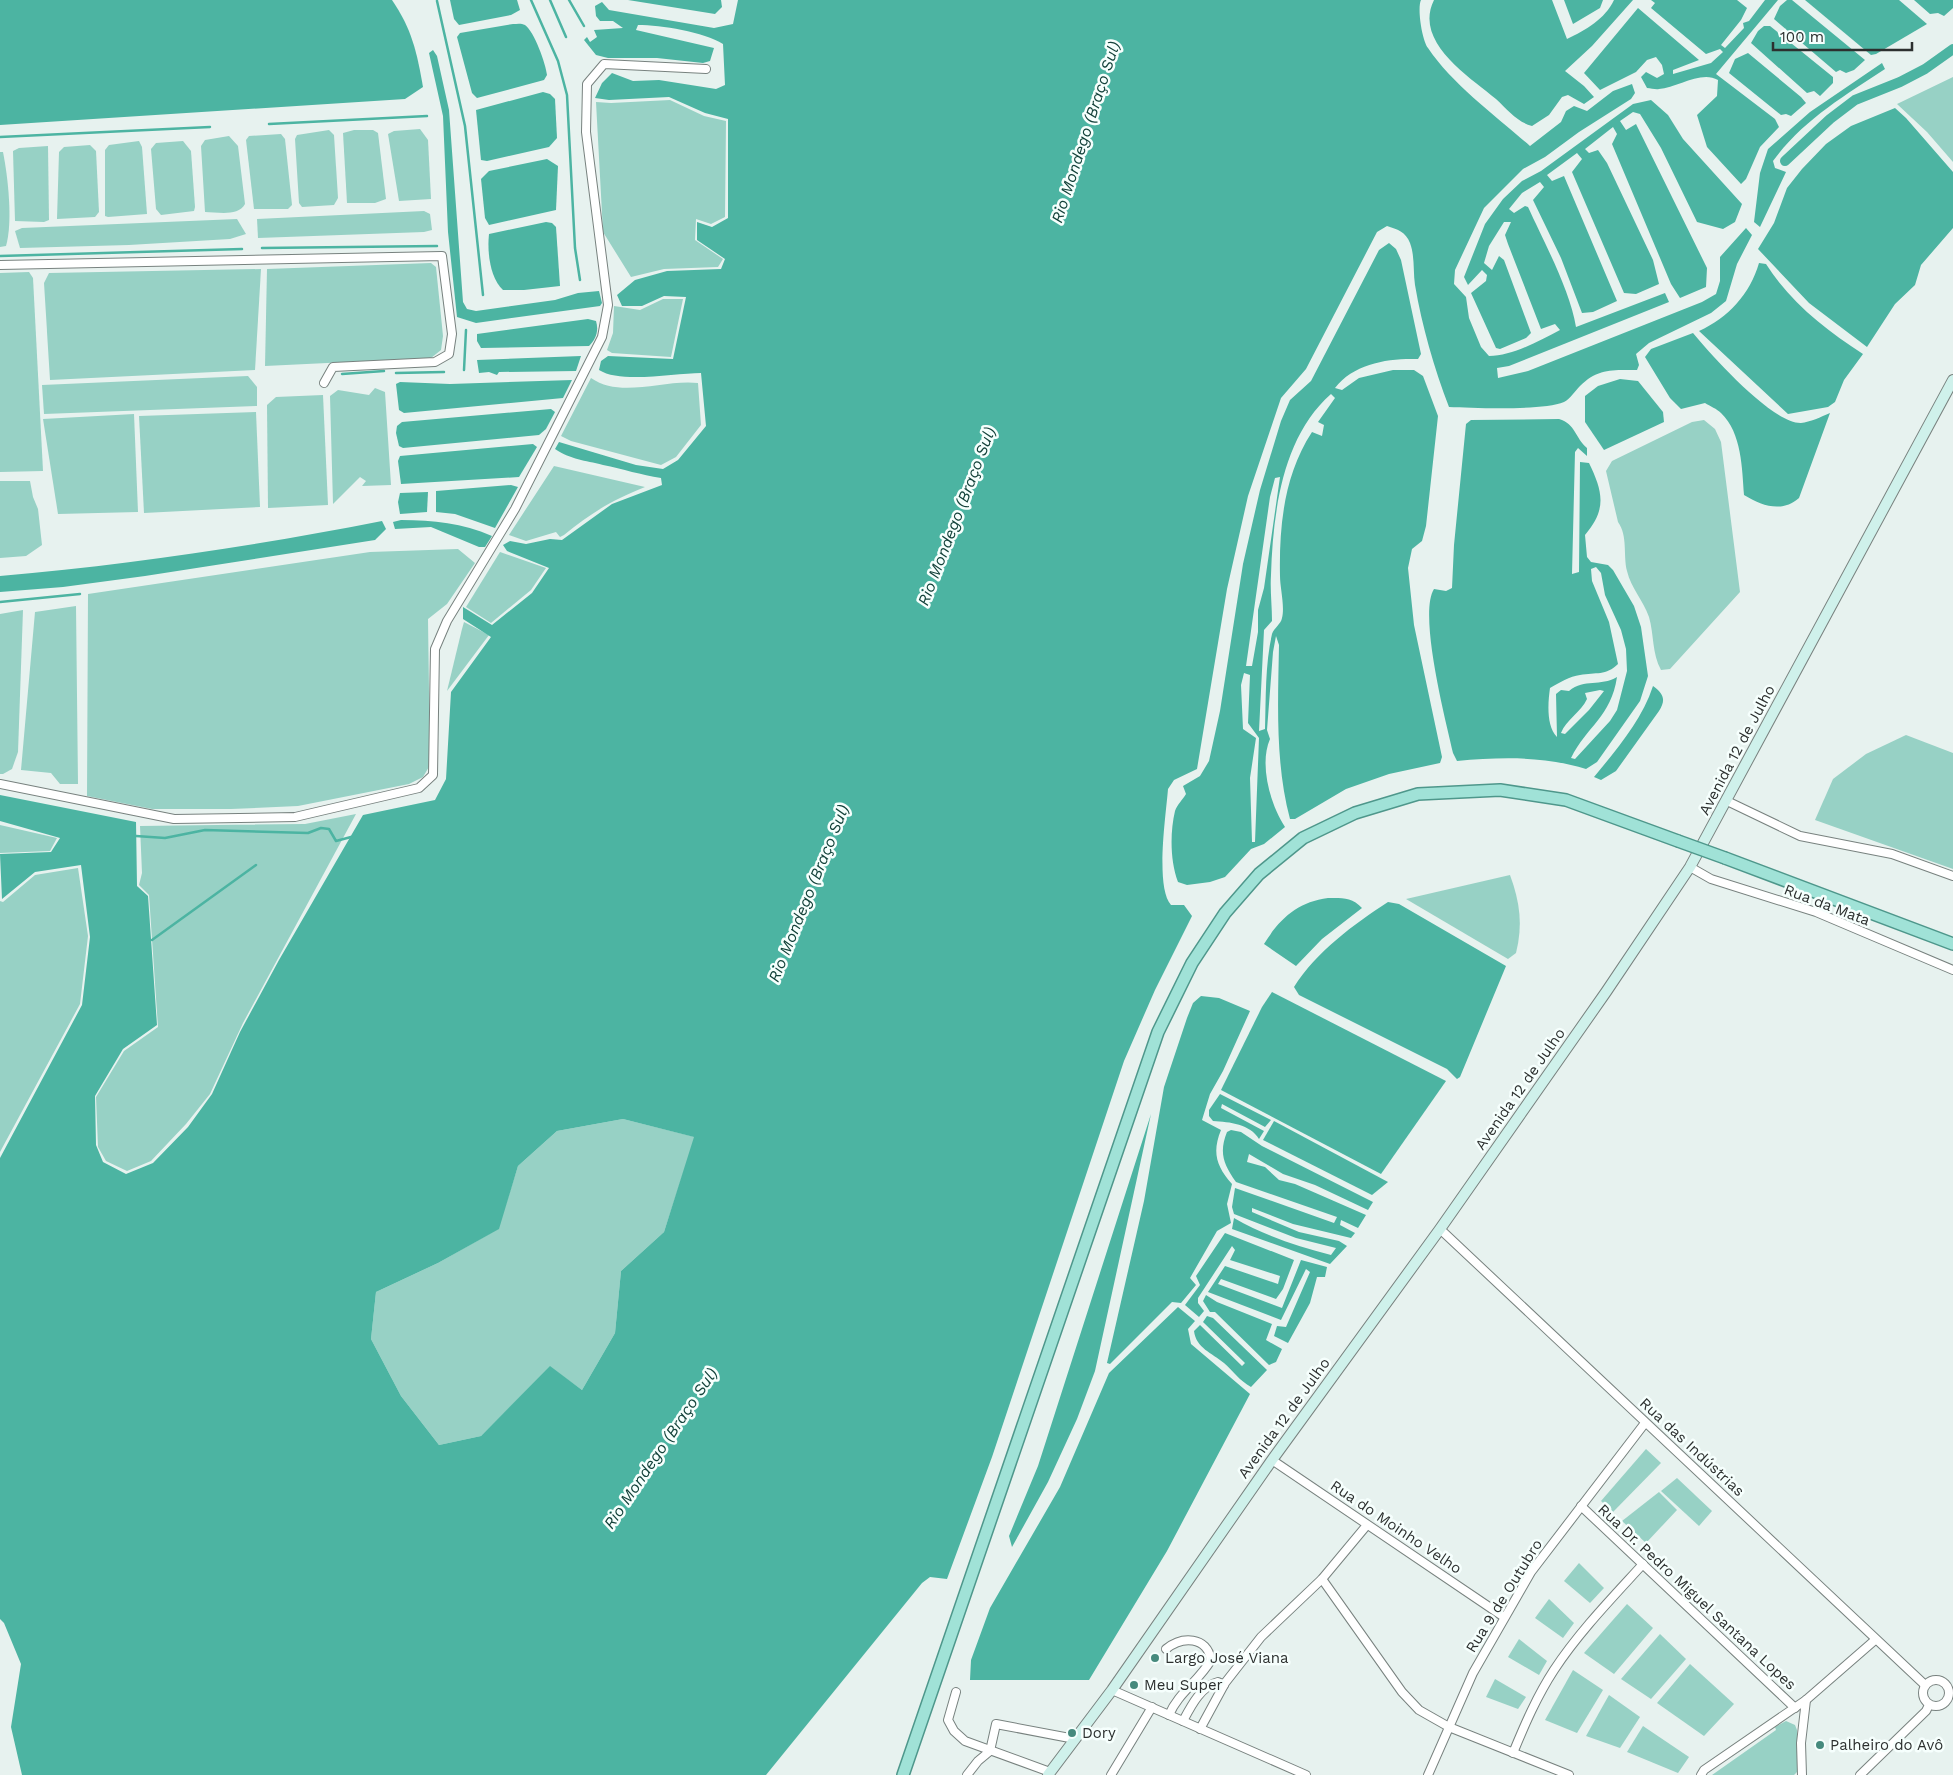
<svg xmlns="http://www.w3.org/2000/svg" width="1953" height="1775" font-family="'Work Sans',sans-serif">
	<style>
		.green { fill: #97d1c5 }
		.water { fill: #4cb4a2; fill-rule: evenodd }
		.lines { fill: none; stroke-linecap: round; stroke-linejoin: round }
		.stream { stroke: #4cb4a2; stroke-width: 2.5 }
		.canal { stroke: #4cb4a2; stroke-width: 10 }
		.street-casing { stroke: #78827f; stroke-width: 10 }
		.secondary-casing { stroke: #78827f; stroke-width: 12 }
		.primary-casing { stroke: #4e978b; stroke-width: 14 }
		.street { stroke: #fff; stroke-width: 8 }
		.secondary { stroke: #cff1eb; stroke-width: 10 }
		.primary { stroke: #a0e2d7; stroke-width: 11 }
		.primary-bridge-casing { stroke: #4e978b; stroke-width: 14; stroke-linecap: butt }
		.primary-bridge { stroke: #a0e2d7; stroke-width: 11 }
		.poi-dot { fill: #468a7d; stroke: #f6fffd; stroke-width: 2 }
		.labels { text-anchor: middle; stroke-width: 5; stroke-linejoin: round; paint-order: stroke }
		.street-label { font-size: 15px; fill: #2c302f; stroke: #f6fffd }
		.poi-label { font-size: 15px; fill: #2c302f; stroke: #f6fffd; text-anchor: start }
		.water-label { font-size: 16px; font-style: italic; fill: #13423a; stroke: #f6fffd }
	</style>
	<rect width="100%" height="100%" fill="#e7f2ef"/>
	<g class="green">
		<polygon points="1953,77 1953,162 1927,132 1897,104"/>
		<polygon points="670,100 704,116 726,121 725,217 711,224 696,219 695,240 723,259 718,267 664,269 631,277 603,232 596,102 611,103"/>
		<polygon points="420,129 428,140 431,199 399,201 388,134 394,131"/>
		<polygon points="329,130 334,135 338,198 334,205 302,207 299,203 295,139 297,135"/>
		<polygon points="354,130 373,130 378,133 386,199 375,203 347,203 343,133"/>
		<polygon points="281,134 285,139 292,205 288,209 254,209 246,140 249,136"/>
		<path d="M229,136L238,146L245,204C238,217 217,212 205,212L201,146L205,140Z"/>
		<polygon points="139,141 142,147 147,214 108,217 105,216 105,150 109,145"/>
		<polygon points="183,141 191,151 195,207 194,211 161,215 156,209 151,149 156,143"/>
		<polygon points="90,145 96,151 99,212 95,217 57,219 59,152 64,147"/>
		<polygon points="48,146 49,220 44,222 15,221 13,151 19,148"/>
		<path d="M0,152H3C8,177 13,222 6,246L0,247Z"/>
		<polygon points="424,211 430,214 432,230 424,232 258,238 257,219"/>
		<polygon points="237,219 246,234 230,239 129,245 20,248 15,231 22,228"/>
		<polygon points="431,263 436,267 443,336 441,350 431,358 265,366 267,269"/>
		<polygon points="261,269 255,370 50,380 44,283 49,273"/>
		<polygon points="29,272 33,278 43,471 0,472 0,273"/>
		<polygon points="663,299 683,299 671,357 612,353 607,350 613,333 614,306 640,310"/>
		<polygon points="248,376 257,387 257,406 44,414 42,385"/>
		<path d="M591,378C621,399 664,379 698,383L701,425L676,457L661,465L571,441L561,436Z"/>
		<polygon points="375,388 385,392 391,485 362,486 366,481 360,477 333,504 330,396 338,390 369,395"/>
		<polygon points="323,395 328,505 268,508 267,405 276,397"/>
		<polygon points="256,412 260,507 144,513 139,416"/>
		<polygon points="134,414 138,512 58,514 43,419"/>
		<path d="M1704,420L1715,429L1721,442L1740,592L1670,669L1661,670C1652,654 1654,634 1649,617C1643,600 1631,588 1627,571C1623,555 1628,536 1618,522L1606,471L1612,461L1692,422Z"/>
		<path d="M554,466L645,487C612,500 591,513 564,535L560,537L556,532L526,541L509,535Z"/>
		<polygon points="0,481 30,481 33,497 38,509 42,545 26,556 0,558"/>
		<polygon points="458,549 475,563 447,604 428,619 430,765 423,777 409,784 298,806 231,809 152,809 87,796 88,594 370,552"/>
		<polygon points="500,552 546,568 531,590 491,623 466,607"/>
		<polygon points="76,606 78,784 60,784 51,773 21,770 35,612"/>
		<polygon points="23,610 18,752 12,769 3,774 0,774 0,614"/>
		<polygon points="464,622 489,635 447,691 462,629"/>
		<polygon points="1906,735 1953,753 1953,869 1815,820 1833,779 1866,754"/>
		<polygon points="356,814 243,1023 210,1094 186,1124 151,1161 127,1171 106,1161 98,1147 96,1097 124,1051 158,1027 149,895 139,885 142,873 140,826 305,824"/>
		<polygon points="0,825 57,838 50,851 0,853"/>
		<polygon points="78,868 88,936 80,1004 0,1152 0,901 3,902 35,875"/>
		<path d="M1510,875C1520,902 1523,925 1516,953L1508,959L1406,899Z"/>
		<polygon points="623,1119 695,1137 664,1232 621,1271 615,1333 582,1390 550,1367 481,1436 439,1445 401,1396 371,1339 376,1292 438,1263 498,1229 518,1166 557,1131"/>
		<polygon points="1646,1449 1661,1463 1613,1512 1601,1501"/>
		<polygon points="1677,1478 1712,1511 1699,1526 1661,1491"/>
		<polygon points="1659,1492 1677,1510 1646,1543 1622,1521"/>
		<polygon points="1579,1563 1604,1588 1590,1603 1564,1581"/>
		<polygon points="1549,1599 1574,1623 1563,1638 1535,1618"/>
		<polygon points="1627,1604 1653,1628 1614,1674 1584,1653"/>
		<polygon points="1660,1634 1686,1659 1651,1699 1621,1679"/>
		<polygon points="1519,1639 1547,1661 1539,1675 1508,1657"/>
		<polygon points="1690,1664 1734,1704 1704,1736 1657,1703"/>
		<polygon points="1573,1670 1603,1690 1577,1733 1545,1720"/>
		<polygon points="1495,1679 1526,1697 1518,1709 1486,1697"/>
		<polygon points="1609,1695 1640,1717 1620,1748 1586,1736"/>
		<polygon points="1786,1721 1795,1725 1797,1730 1797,1772 1794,1775 1712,1775 1776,1730 1775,1727"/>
		<polygon points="1643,1726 1689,1757 1678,1773 1627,1752"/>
	</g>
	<g class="water">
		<path d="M0,0H392C412,29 417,53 423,87L405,99L0,125Z"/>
		<polygon points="450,0 517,0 520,10 511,15 459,25 454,19"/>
		<polygon points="628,0 721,0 722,7 715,14"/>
		<path d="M738,0H1421C1417,8 1422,40 1428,48C1452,84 1497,117 1530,146L1561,122L1566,111L1574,106L1587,111L1613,91L1632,84L1635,93L1631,99L1579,132L1545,157L1523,169L1484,208L1455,270L1454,284L1466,297L1469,318L1481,347L1489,356C1512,356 1539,341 1560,330L1555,324L1541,329L1508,244L1505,235L1511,222H1504L1489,246L1484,263L1492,270L1499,256L1504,260L1531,333L1526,338L1500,349L1496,348L1471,293L1486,281L1487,275L1482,270L1468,285L1464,277L1485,224L1503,199L1522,181L1541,171L1633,104L1651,100L1668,115L1683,139L1742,204L1735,222L1723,229L1697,222L1661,148L1640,114L1633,112L1620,121L1626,130L1636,124L1707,268L1706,287L1680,298L1671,284L1612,144L1617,134L1613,127L1585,149L1589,153L1598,150L1607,163L1653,260L1659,284L1636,294L1624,293L1572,172L1582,159L1577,153L1547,175L1552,181L1564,176L1617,301L1593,312L1582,313L1561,258L1533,200L1544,187L1540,182L1522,193L1509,209L1514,213L1525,206L1528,207C1544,242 1570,290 1576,327L1665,293L1669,302L1509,366L1497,368L1498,378L1528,371L1702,302L1716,294L1720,281V257L1746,228L1752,235L1737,264L1726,301L1711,313L1649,343L1636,354L1639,365L1637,370C1613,370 1598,368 1580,386C1575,391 1570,399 1564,402C1542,411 1475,408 1449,407C1434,368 1422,326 1415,285C1413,272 1415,256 1410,243C1406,232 1397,229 1387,226L1377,232L1306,369L1281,398L1248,496L1227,589L1197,769L1174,780L1168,789C1166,815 1155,887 1171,905H1184L1192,916L1155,990L1124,1061L992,1457L947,1579L930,1577L922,1583L766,1775H22L11,1727L21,1664L4,1623L0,1619V1158L82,1005L90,937L81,865L35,872L2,899L0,854L51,852L60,838L0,821V795L136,822L137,886L148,896L157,1025L123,1049L95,1096L96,1145L103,1162L126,1174L153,1163L188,1127L212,1094L240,1032L279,960L363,815L435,800L446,779L451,692L491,637L463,619V607L492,625L532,593L549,568L507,551L503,545L510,541L526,544L550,539L562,540L612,504L662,485L661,478C641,475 623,469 603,465C584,460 572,460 555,449L559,442L636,465L663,469L678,460L706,426L701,373C675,373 621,384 599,370L601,361L608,356L673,359L686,297L664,296L642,306H622L617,295L635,280L667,271L721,269L725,259L697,240V222L712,227L728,218V119L705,113L669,97L609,100L595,98L602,83L612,73L633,81L659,80L716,89L725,85L723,44C704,32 661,25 638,25L636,30L714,48L710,61L703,63L657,58H608L596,55L584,40L587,37L590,42L597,37L594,30L623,28L613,21H600L596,16L595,6L602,2L609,10L714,28L733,24ZM623,1119L694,1137L664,1232L621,1271L615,1333L582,1390L550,1366L481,1436L439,1445L401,1396L371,1339L376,1292L438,1263L499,1229L518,1166L557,1131Z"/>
		<path d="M1434,0H1552L1567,39C1586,30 1605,19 1614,0H1633L1592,46L1565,71L1584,86L1594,97L1584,104L1568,95L1562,97L1549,115L1532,126C1517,122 1508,110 1496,99C1470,77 1413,42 1434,0Z"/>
		<polygon points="1564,0 1603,0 1600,8 1573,24"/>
		<path d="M1651,0H1737L1747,8L1741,20L1721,45L1725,48L1744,28L1743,23L1749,21L1765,0H1778L1716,74L1775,119L1779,127L1760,147L1746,179L1741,184L1707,147L1697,115L1717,96L1718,80C1701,70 1677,88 1659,89C1656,90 1651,88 1647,88L1641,77L1646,72L1657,78L1664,74L1662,65L1656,57L1647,60L1636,72L1600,90L1584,73L1638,8L1699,60L1673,70V74L1711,63L1723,52L1720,49L1706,54L1651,8L1655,3Z"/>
		<polygon points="1787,0 1792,0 1865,60 1854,70 1846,73 1840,70 1836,72 1774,19 1780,6"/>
		<polygon points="1805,0 1899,0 1927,24 1876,54 1871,55"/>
		<polygon points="1914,0 1953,0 1953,8 1944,16 1938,13 1930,14"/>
		<path d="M513,24C517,24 521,23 525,25C534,31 546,64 547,75L544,80L477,98L472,93L457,37L460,33Z"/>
		<polygon points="1764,26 1770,26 1833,77 1833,83 1820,96 1814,91 1807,93 1751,43 1758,31"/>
		<polygon points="433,50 437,56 449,110 463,302 467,309 476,311 555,300 578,293 599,291 602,303 600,306 476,323 457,317 448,232 443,116 429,53"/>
		<polygon points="1748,53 1801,97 1806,103 1791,116 1786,114 1781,115 1729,73 1735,59"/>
		<path d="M1882,63L1885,69C1844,96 1802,121 1773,161L1775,168L1786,172L1760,227L1754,222L1760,173L1768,149L1810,112Z"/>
		<polygon points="543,92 550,94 555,99 557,138 549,147 487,161 481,160 476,110"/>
		<polygon points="1895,108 1906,118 1953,172 1953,228 1921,265 1915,285 1895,304 1867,347 1809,303 1758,249 1774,223 1787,188 1802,169 1826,144 1851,126"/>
		<polygon points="547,159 558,166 556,210 489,225 485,218 481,179 489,171"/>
		<path d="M546,222L552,223L556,227L560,286L524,290H503C490,278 487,252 489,234Z"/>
		<path d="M1389,243L1396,249L1401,260L1421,354L1418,359C1389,358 1354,363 1335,388L1342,390L1359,378L1393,370H1414L1423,376L1438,416L1426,526L1422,541L1412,549L1408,568L1414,625L1442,757L1440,763L1389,774L1346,789L1295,819H1290C1275,763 1278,702 1279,645L1276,636L1273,652L1267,730L1270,739C1259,764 1270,804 1285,827L1264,844L1251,849L1225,877L1210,882L1187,885L1178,882C1170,861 1170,832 1175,811C1177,805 1183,799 1186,794L1183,786L1200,776L1209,761L1220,711L1243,564L1260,490L1281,421L1290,400L1311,381L1379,250ZM1331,394L1335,398L1318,422L1324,425L1322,436L1312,432C1284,475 1279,526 1280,576C1280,588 1285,606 1282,618C1281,624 1274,628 1272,634C1265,665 1266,698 1265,729L1259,731L1264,630L1272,621C1272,605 1270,590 1271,575C1273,513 1282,437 1331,394ZM1280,477L1264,588L1258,610V632L1252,666H1246L1270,497L1275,478ZM1244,673L1250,675L1248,723L1259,738L1255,842H1252L1250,778L1256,738L1243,729L1241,685Z"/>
		<path d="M1759,263L1766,264C1791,303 1825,329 1863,354L1844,380L1835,402L1828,407L1788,414L1699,331C1728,318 1750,294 1759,263Z"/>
		<path d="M588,319L596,321C599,331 596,339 589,346L481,348L477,341V334Z"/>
		<path d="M1693,333C1711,355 1773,424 1801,423C1810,422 1821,417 1830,413L1799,498C1782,513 1762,506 1744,495C1742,469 1742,433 1721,413C1717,409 1710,406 1705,403L1681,409L1670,398L1645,357L1651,349Z"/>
		<polygon points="581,356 576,371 499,372 497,375 489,372 479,373 477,360"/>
		<polygon points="1620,379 1638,381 1663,412 1664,422 1604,450 1585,422 1585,396 1598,386"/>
		<polygon points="572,380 563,398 404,413 399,410 396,384 400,382 450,384"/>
		<polygon points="551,409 555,412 546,429 539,435 403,448 399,446 396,433 397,426 402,422"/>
		<path d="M1559,419C1576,424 1575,438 1587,448V456L1578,448L1575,452L1572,574L1579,572L1580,462L1589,463C1603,492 1607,509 1585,535L1587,557L1591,562L1608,565L1613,570L1634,606L1641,627L1648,676L1640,701L1597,762L1586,769C1543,756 1502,757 1457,761L1453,753C1446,722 1418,614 1434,589L1446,591L1452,588L1454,545L1466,424L1471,420ZM1596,567L1601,573L1605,595L1621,630L1626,649L1627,671L1617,710L1610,721L1575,759L1571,758C1587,726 1611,717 1617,677C1600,687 1585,678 1569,691L1561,690L1556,694L1557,737C1546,726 1548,702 1550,688C1559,683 1570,676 1580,675C1596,672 1606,676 1618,664L1609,622L1592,581L1591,569ZM1600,690L1604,691L1589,710L1565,734L1561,733C1566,720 1581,712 1587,699L1585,693Z"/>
		<polygon points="533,444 537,447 519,477 401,484 398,461 400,456"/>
		<polygon points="511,485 518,487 495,528 455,514 436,512 436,491"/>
		<polygon points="428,492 427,512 400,514 398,502 400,493"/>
		<path d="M401,520C434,520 462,523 492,536L485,547H479L431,527L395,529L393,522Z"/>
		<path d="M382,521L386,529L375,540L145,576L63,587L0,592V576C129,565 255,546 382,521Z"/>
		<path d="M1653,686C1664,694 1666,700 1659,711L1616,771L1601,780L1594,777C1617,749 1642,720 1653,686Z"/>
		<path d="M1328,898C1342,898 1352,897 1362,908L1322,939L1296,966L1264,944C1280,918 1298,902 1328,898Z"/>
		<path d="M1388,902L1399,904L1506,966L1460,1077L1457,1079L1447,1069L1299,995L1294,987C1316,952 1354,924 1388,902Z"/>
		<polygon points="1272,992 1446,1081 1381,1174 1221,1090 1262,1007"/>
		<path d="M1201,996L1219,998L1250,1011L1223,1071L1210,1094L1202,1120L1221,1130C1212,1152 1216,1166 1232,1184L1227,1204L1231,1223L1217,1231L1190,1278L1196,1285L1181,1303L1172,1302L1110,1364L1107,1363L1144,1201L1164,1087L1187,1018L1193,1003Z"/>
		<path d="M1220,1094L1271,1120L1265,1127L1222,1104L1221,1108L1264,1131L1259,1139C1250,1124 1230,1122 1213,1121L1209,1116V1110Z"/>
		<polygon points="1151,1114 1095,1371 1077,1419 1048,1482 1012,1547 1009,1536 1038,1466"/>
		<polygon points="1274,1121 1388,1182 1372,1195 1263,1140"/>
		<path d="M1231,1130L1241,1132L1262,1146L1373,1202L1368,1210L1315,1185L1283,1174L1249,1154L1247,1162L1265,1167L1279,1180L1295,1184L1366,1215L1358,1228L1341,1220L1340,1225L1355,1233L1351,1238L1293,1224L1252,1208V1212L1299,1232L1339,1241L1347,1246L1330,1264L1232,1229L1234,1218C1265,1236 1297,1246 1331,1255L1336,1248L1296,1238L1234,1214L1232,1207L1235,1188L1334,1223L1337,1217L1236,1182C1223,1164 1219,1152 1227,1132Z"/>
		<polygon points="1225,1233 1294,1260 1283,1289 1276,1299 1221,1279 1218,1284 1282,1308 1301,1260 1327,1267 1325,1277 1317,1277 1310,1303 1288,1343 1274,1336 1277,1326 1286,1327 1310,1272 1306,1269 1281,1320 1208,1292 1225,1266 1278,1284 1280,1276 1230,1260 1235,1250 1232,1246 1198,1298 1198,1303 1204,1311 1199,1317 1185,1305 1200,1285 1196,1276"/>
		<polygon points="1206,1295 1217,1302 1272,1324 1266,1340 1282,1349 1276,1362 1269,1365 1215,1312 1210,1312 1203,1301"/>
		<polygon points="1178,1307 1195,1321 1188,1329 1191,1344 1250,1394 1167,1551 1089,1680 970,1680 971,1660 990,1608 1060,1487 1109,1373"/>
		<path d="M1207,1316L1213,1318L1267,1370L1251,1387C1240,1381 1233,1371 1224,1363C1212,1353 1196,1348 1194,1331L1200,1325L1242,1366L1245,1363L1203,1322Z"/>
	</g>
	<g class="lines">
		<g class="stream">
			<polyline points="531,0 558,61 567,95 575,248 580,280"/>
			<polyline points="550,0 566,37"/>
			<polyline points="569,0 584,26"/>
			<polyline points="437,1 465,126 483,295"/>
			<polyline points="269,124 427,116"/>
			<polyline points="0,137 210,127"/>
			<polyline points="262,248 437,246"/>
			<polyline points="0,256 242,249"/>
			<polyline points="464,370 466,330"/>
			<polyline points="396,373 444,372"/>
			<polyline points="342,374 384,371"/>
			<polyline points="0,602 80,594"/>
			<polyline points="136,836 165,838 205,830 308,833 321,828 329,829 336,841 351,837"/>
			<polyline points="152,940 256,865"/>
		</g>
		<polyline class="canal" points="1785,161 1830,119 1855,100 1900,82 1925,69 1953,49"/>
		<g class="street-casing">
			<g id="street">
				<polyline points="0,265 442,256 452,334 449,354 435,362 333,367 324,383"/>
				<polyline points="0,784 174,819 295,817 419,788 433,775 435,649 447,621 515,509 602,337 608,305 586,132 587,84 604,64 706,69"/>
				<polyline points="1727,801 1800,836 1892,854 1953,876"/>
				<polyline points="1690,867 1711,879 1816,912 1953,970"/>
				<polyline points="1440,1229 1925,1685"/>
				<polyline points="1272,1460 1504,1617"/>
				<polyline points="1581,1506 1795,1708"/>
				<polyline points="1322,1579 1402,1692 1419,1710 1449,1727 1569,1775"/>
				<path d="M1166,1649C1182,1636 1207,1636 1211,1660C1199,1681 1178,1693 1169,1715"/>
				<circle cx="1936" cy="1693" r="13"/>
				<polyline points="1112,1690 1306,1775"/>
				<polyline points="956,1692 948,1720 954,1731 965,1741 1050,1772"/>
				<path d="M1183,1721C1191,1706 1201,1686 1218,1682L1224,1685"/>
				<polyline points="1200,1729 1225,1683 1261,1637 1322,1579 1367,1525"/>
				<path d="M1513,1753C1525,1724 1537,1696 1554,1670C1579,1632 1612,1598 1643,1564"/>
				<polyline points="967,1775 978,1761 990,1751 996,1724 1075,1739"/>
				<polyline points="1111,1775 1152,1707"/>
				<polyline points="1428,1775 1473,1673 1531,1572 1645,1423"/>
				<polyline points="1701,1775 1704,1770 1806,1700 1875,1640"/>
				<polyline points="1802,1775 1801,1743 1806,1700"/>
				<polyline points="1860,1775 1926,1711 1929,1705"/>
			</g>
		</g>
		<g class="secondary-casing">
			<polyline id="secondary" points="1048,1775 1112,1690 1272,1460 1440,1229 1606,992 1690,867 1953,380"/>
		</g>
		<g class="primary-casing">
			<g id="primary">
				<polyline points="1725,858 1953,944"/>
				<polyline points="903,1775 1158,1032 1192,963 1225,913 1259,874 1303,838 1355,813 1418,794 1500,790 1566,800 1678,841"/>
			</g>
		</g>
		<use href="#street" class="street"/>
		<use href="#secondary" class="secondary"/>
		<use href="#primary" class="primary"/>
		<g class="primary-bridge-casing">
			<polyline id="primary-bridge" points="1678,841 1725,858"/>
		</g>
		<use href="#primary-bridge" class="primary-bridge"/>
	</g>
	<g class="poi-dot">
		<circle cx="1155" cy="1658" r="5"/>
		<circle cx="1134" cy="1685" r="5"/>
		<circle cx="1072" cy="1733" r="5"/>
		<circle cx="1820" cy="1745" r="5"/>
	</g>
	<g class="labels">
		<g class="street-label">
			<text transform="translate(1737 750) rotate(-62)" y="5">Avenida 12 de Julho</text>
			<text transform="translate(1827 905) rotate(21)" y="5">Rua da Mata</text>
			<text transform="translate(1520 1089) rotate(-55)" y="5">Avenida 12 de Julho</text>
			<text transform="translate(1284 1418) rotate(-54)" y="5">Avenida 12 de Julho</text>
			<text transform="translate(1692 1447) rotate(43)" y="5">Rua das Indústrias</text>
			<text transform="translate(1396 1527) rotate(34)" y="5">Rua do Moinho Velho</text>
			<text transform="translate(1504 1596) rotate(-58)" y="5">Rua 9 de Outubro</text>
			<text transform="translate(1697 1597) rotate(43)" y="5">Rua Dr. Pedro Miguel Santana Lopes</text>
		</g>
		<g class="poi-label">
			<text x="1165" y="1663">Largo José Viana</text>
			<text x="1144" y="1690">Meu Super</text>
			<text x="1082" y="1738">Dory</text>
			<text x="1830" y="1750">Palheiro do Avô</text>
		</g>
		<g class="water-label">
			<text transform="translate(1085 132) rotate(-72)" y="6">Rio Mondego (Braço Sul)</text>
			<text transform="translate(956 516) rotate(-69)" y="6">Rio Mondego (Braço Sul)</text>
			<text transform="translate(808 893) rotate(-68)" y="6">Rio Mondego (Braço Sul)</text>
			<text transform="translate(660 1448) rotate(-56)" y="6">Rio Mondego (Braço Sul)</text>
		</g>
	</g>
	<path d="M1773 42v8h139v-8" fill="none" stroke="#2c302f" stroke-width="2.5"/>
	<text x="1780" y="42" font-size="15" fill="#2c302f" stroke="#f6fffd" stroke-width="4" paint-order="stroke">100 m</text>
</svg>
